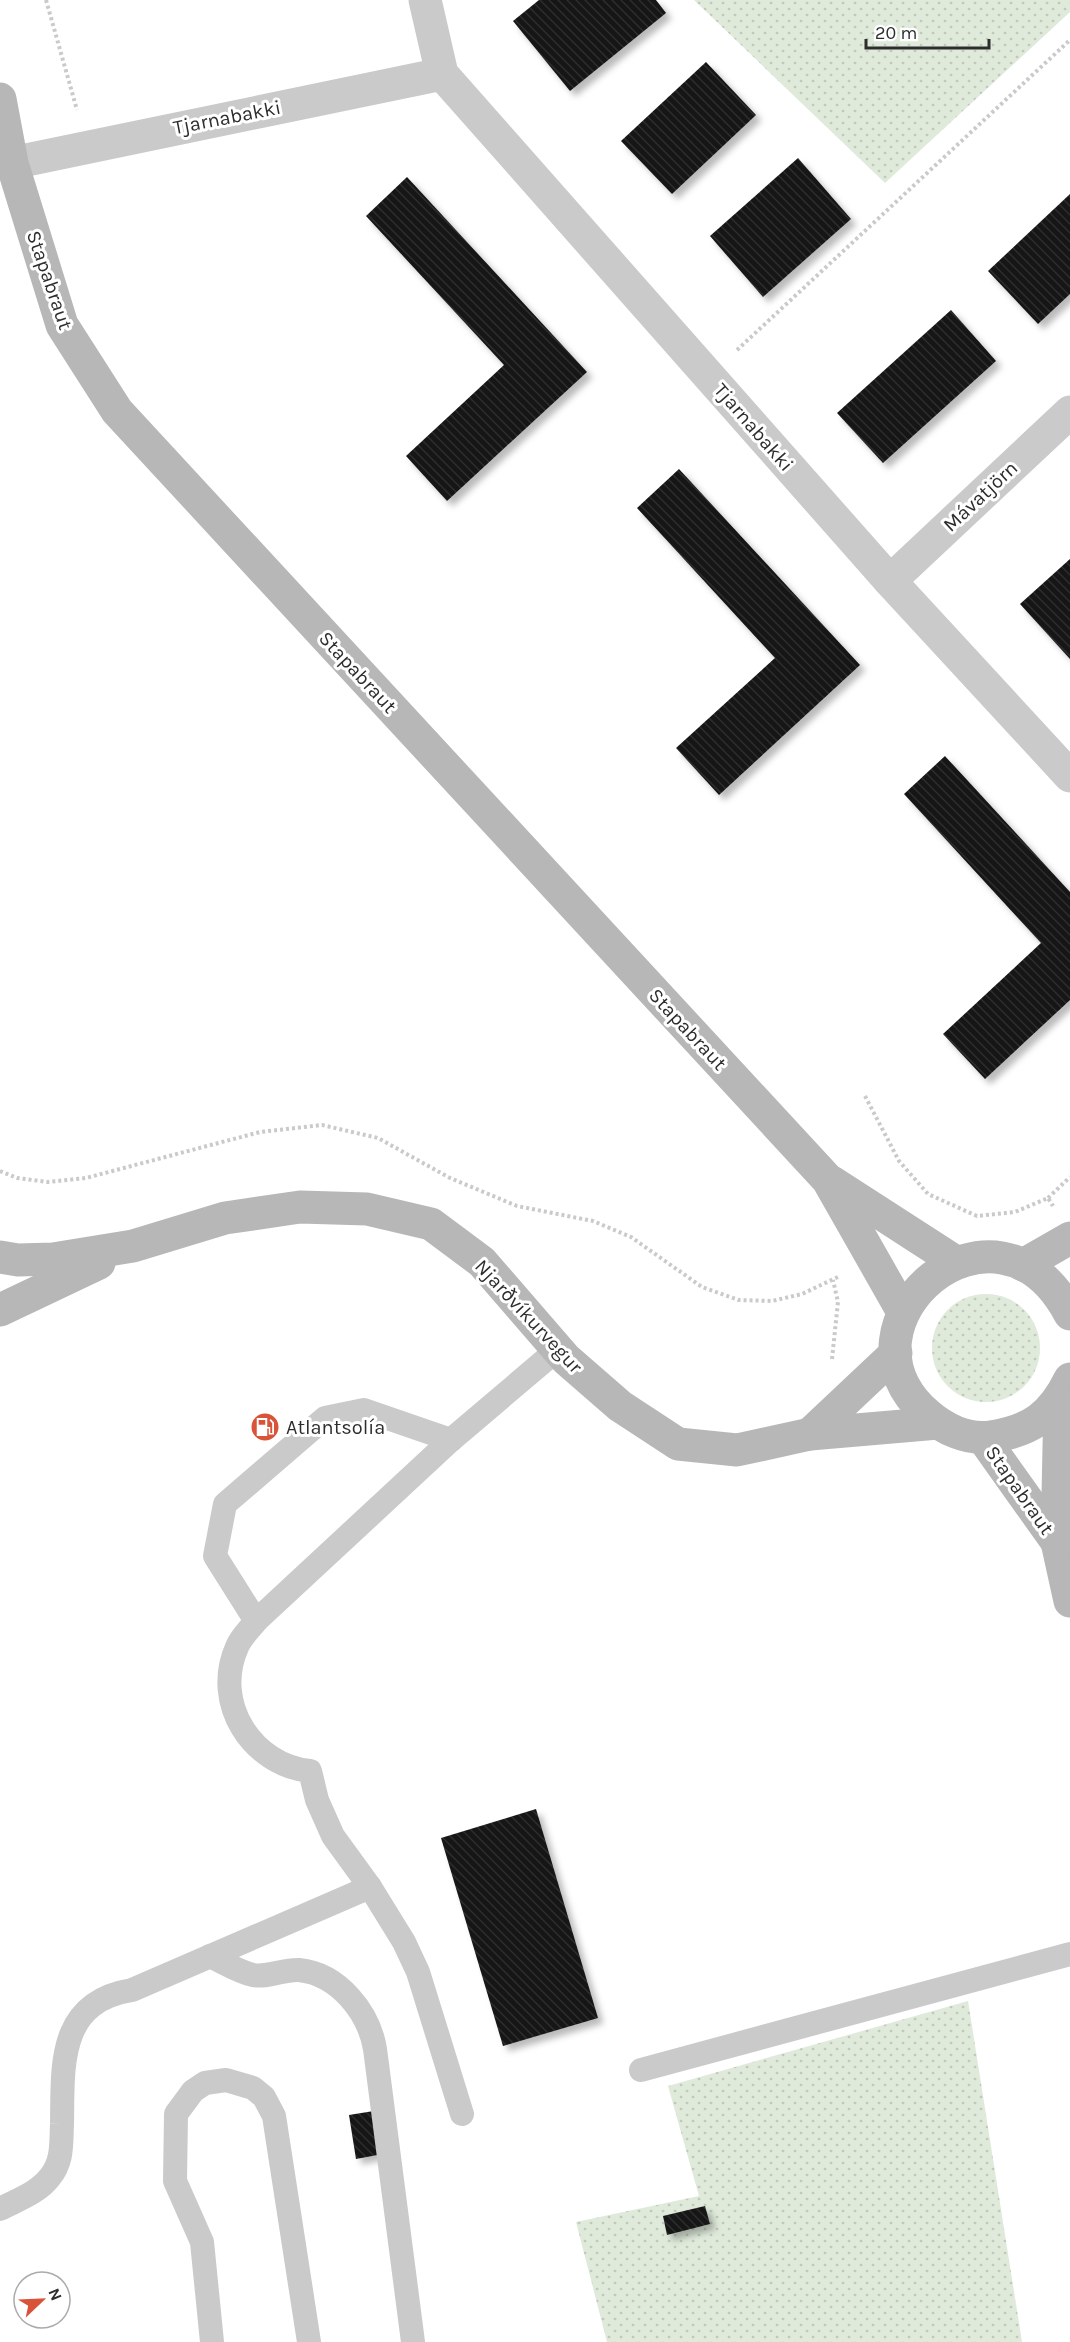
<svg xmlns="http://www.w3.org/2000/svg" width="1070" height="2342" font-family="Karla,sans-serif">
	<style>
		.grass { fill: url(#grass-dots) }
		.building { fill: url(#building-back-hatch); filter: url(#shadow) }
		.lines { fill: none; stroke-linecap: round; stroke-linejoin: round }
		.path { stroke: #cacaca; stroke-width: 4; stroke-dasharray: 3 3; stroke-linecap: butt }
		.lane { stroke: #cacaca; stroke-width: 24 }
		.street { stroke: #cacaca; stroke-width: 33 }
		.secondary { stroke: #b7b7b7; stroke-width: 33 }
		.labels { text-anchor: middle; stroke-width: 6; stroke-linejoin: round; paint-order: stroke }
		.street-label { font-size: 20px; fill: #2d2d2d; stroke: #fff }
		.poi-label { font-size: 20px; fill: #2d2d2d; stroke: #fff; text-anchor: start }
	</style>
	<defs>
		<pattern id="grass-dots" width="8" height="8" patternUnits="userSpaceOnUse" patternTransform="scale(1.5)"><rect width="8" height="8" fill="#dfeadb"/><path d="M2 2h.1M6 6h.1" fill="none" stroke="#c0c9bc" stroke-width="1.8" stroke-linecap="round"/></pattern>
		<pattern id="building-back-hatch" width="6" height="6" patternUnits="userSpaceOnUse" patternTransform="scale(1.5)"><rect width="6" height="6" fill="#141414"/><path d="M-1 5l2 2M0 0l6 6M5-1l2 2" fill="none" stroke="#2e2e2e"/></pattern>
		<filter id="shadow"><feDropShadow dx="5.5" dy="5.5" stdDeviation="3" flood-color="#0004"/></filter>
	</defs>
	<rect width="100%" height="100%" fill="#fff"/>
	<g class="grass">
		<polygon points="694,0 1070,0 1070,12 885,183"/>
		<circle cx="986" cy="1348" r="54"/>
		<polygon points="968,2001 1022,2342 607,2342 576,2222 699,2196 668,2086"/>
	</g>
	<g class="building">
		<polygon points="539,0 656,0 666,13 570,91 513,21"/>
		<polygon points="706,62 756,115 672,194 621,141"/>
		<polygon points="798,158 851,219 763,297 710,236"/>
		<polygon points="407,177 587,372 447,501 406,456 504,365 366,216"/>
		<polygon points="1070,194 1070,294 1038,324 988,271"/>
		<polygon points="951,310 996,361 883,463 837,413"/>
		<polygon points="679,469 860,665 719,795 676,748 775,658 637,508"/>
		<polygon points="1070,559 1070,659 1020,604"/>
		<polygon points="945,756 1070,892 1070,1000 985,1079 943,1034 1041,943 904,794"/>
		<polygon points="536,1809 598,2018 503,2046 441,1838"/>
		<polygon points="380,2110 388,2153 356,2159 349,2115"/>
		<polygon points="705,2206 710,2224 667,2235 663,2216"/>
	</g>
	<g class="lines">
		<g class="path">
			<polyline points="46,0 77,110"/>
			<polyline points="737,350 1070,40"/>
			<polyline points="865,1096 899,1161 928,1194 977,1216 1015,1212 1048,1198 1053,1206"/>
			<polyline points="0,1171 17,1178 48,1182 86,1178 260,1132 322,1125 378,1138 450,1178 517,1206 593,1221 631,1237 702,1287 739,1300 772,1301 802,1294 840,1276"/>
			<polyline points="1048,1198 1070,1177"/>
			<polyline points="832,1359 838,1302 833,1280"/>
		</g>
		<g class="lane">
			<polyline points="256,1621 215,1556 225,1504 325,1418 364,1410 451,1440"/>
			<path d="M210,1956C223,1962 239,1972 253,1975C267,1978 284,1969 299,1970C339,1974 369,2013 375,2049L413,2342"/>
			<polyline points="641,2070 1070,1954"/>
			<path d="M462,2114L418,1972L404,1942L370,1887L333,1836L317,1800L310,1771C252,1765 212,1703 237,1647C241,1637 250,1629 256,1621L451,1440L557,1350"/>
			<path d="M0,2209C17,2200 38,2193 50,2177C63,2161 61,2144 62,2124C63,2066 57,2002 132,1990L370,1887"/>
			<polyline points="212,2342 202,2242 175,2181 176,2114 193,2091 205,2083 226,2080 253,2088 264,2097 274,2116 309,2342"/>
		</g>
		<g class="street">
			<polyline points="425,0 442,74 890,581 1070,776"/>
			<polyline points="12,163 442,74"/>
			<polyline points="890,581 1070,412"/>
		</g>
		<g class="secondary">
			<polyline points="0,99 12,163 62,325 117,411 828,1180 903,1312"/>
			<polyline points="832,1182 956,1262"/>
			<polyline points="0,1257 18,1260 53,1259 133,1246 225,1218 300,1207 367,1209 431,1224 482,1262 566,1359 620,1406 678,1444 737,1450 810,1434 938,1423"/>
			<polyline points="1023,1265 1070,1238"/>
			<polyline points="0,1310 99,1263"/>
			<path d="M1070,1314C996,1174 824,1324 927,1414C944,1429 967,1440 990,1437C1031,1431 1052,1416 1070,1379"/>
			<polyline points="1060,1400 1057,1542 1070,1601"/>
			<polyline points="810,1434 896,1353"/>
			<polyline points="983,1438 1057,1542"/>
		</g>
	</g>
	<defs>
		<g id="fuel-disc" transform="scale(1.5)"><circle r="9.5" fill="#d95339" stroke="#fff"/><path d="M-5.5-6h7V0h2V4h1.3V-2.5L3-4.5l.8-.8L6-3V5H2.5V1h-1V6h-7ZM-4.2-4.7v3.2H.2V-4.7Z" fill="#fff"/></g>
	</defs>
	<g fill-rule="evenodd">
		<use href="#fuel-disc" x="265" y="1427"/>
	</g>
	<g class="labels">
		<g class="street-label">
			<text transform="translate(227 117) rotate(-11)" y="7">Tjarnabakki</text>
			<text transform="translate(50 280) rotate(71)" y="7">Stapabraut</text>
			<text transform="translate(754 427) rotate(49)" y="7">Tjarnabakki</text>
			<text transform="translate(980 496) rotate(-43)" y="7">Mávatjörn</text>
			<text transform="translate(358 672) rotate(47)" y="7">Stapabraut</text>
			<text transform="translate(688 1029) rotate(47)" y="7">Stapabraut</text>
			<text transform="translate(529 1316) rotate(47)" y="7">Njarðvíkurvegur</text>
			<text transform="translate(1020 1490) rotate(55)" y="7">Stapabraut</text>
		</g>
		<g class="poi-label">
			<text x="286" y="1434">Atlantsolía</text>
		</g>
	</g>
	<g transform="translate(42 2300) rotate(67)"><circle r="28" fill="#ffffff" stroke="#ababab" stroke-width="1.5"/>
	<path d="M0-4.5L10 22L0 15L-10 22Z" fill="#d95339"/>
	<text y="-9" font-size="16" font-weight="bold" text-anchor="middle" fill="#2d2d2d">N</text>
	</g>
	<path d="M866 39v9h123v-9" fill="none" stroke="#2d2d2d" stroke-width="3"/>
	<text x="875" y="39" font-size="18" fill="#2d2d2d" stroke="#ffffff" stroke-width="4.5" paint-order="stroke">20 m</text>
</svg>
